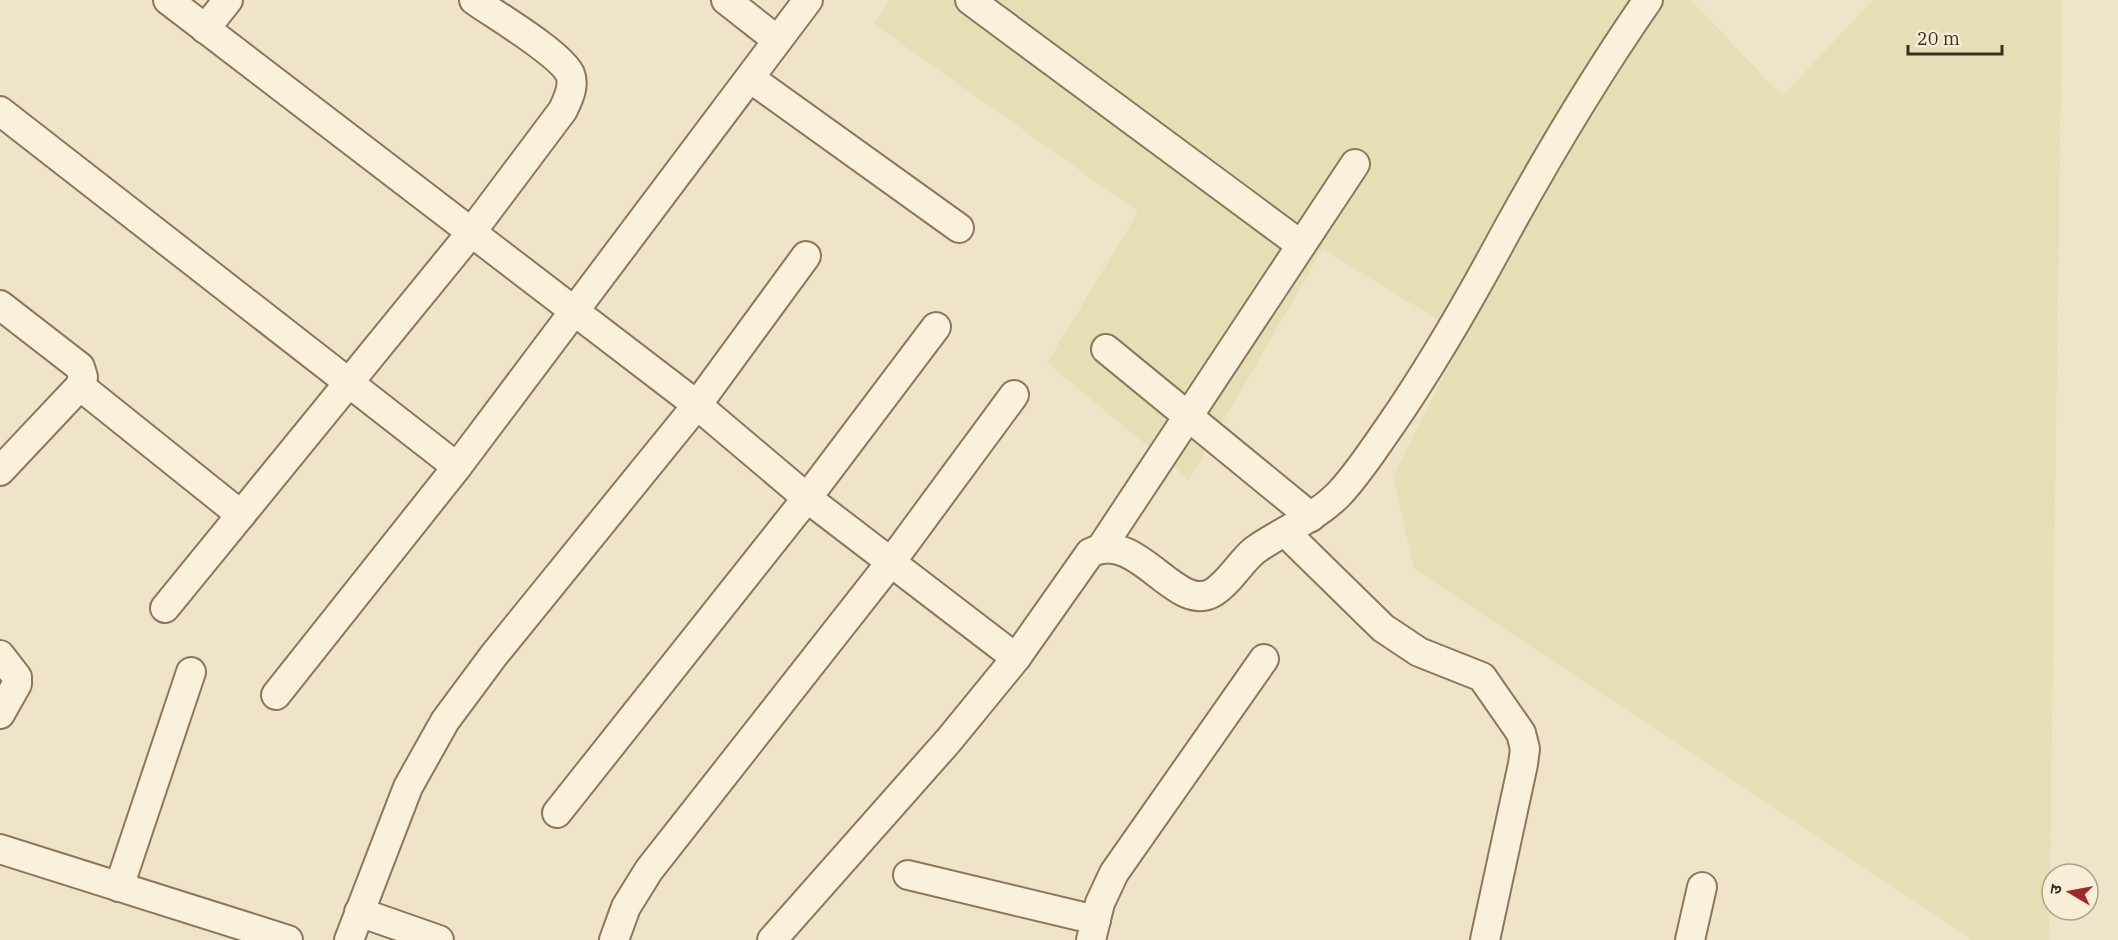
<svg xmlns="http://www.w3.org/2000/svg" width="2118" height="940" font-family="'IBM Plex Serif','Noto Sans Devanagari',serif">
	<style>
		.farmland { fill: #e6deb5 }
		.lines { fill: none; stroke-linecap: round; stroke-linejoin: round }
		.street-casing { stroke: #8d765c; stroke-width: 32 }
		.street { stroke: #faf1dc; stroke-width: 28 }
	</style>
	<rect width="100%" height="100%" fill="#f0e4c8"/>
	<polygon class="farmland" points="890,0 1691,0 1782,96 1873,0 2062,0 2049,940 1973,940 1414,569 1393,476 1464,336 1323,249 1189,480 1047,363 1138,212 874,24"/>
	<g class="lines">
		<g class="street-casing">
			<g id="street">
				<polyline points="168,0 697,405 807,498 1016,658"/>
				<polyline points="726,0 777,40"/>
				<polyline points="970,0 1301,245"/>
				<polyline points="205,29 228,0"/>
				<polyline points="750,78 959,228"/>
				<polyline points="0,111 457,467 808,0"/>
				<polyline points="0,305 80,367 83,377 80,386 0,471"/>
				<polyline points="1106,349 1311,517"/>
				<polyline points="80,386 241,515"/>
				<polyline points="1286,533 1383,628 1419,652 1482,677 1521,733 1525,749 1523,764 1485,940"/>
				<polyline points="1101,548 1355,164"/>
				<path d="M165,608L470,234L563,110C568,99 575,86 570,74C560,53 495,15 474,0"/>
				<polyline points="0,655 17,677 17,684 0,714"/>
				<polyline points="276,695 457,467"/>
				<polyline points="557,813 807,498 936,327"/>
				<polyline points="0,849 288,940"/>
				<polyline points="908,875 1096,920"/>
				<polyline points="119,887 191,672"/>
				<polyline points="359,912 439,940"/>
				<polyline points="349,940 408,787 445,721 494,655 697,405 806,256"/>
				<polyline points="614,940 626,907 649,870 891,562 1014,395"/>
				<path d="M772,940L949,740L1016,658L1090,553C1138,528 1176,616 1214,592C1231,581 1240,562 1255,550C1282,531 1314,519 1338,495C1358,474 1373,450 1390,426C1433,364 1470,299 1506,232C1550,152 1596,75 1648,0"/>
				<polyline points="1091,940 1100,903 1114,873 1264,659"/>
				<polyline points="1690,940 1702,887"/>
			</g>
		</g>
		<use href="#street" class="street"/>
	</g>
	<g transform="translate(2070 892) rotate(280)"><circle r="28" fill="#f7eed8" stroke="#ada18e" stroke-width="1.5"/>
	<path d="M0-4.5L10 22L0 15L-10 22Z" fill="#9e2a2b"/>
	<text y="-9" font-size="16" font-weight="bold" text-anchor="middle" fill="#3d2e20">उ</text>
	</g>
	<path d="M1908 45v9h94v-9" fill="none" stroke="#3d2e20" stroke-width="3"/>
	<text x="1917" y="45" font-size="18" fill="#3d2e20" stroke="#f7eed8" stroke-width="4.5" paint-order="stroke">20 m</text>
</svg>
